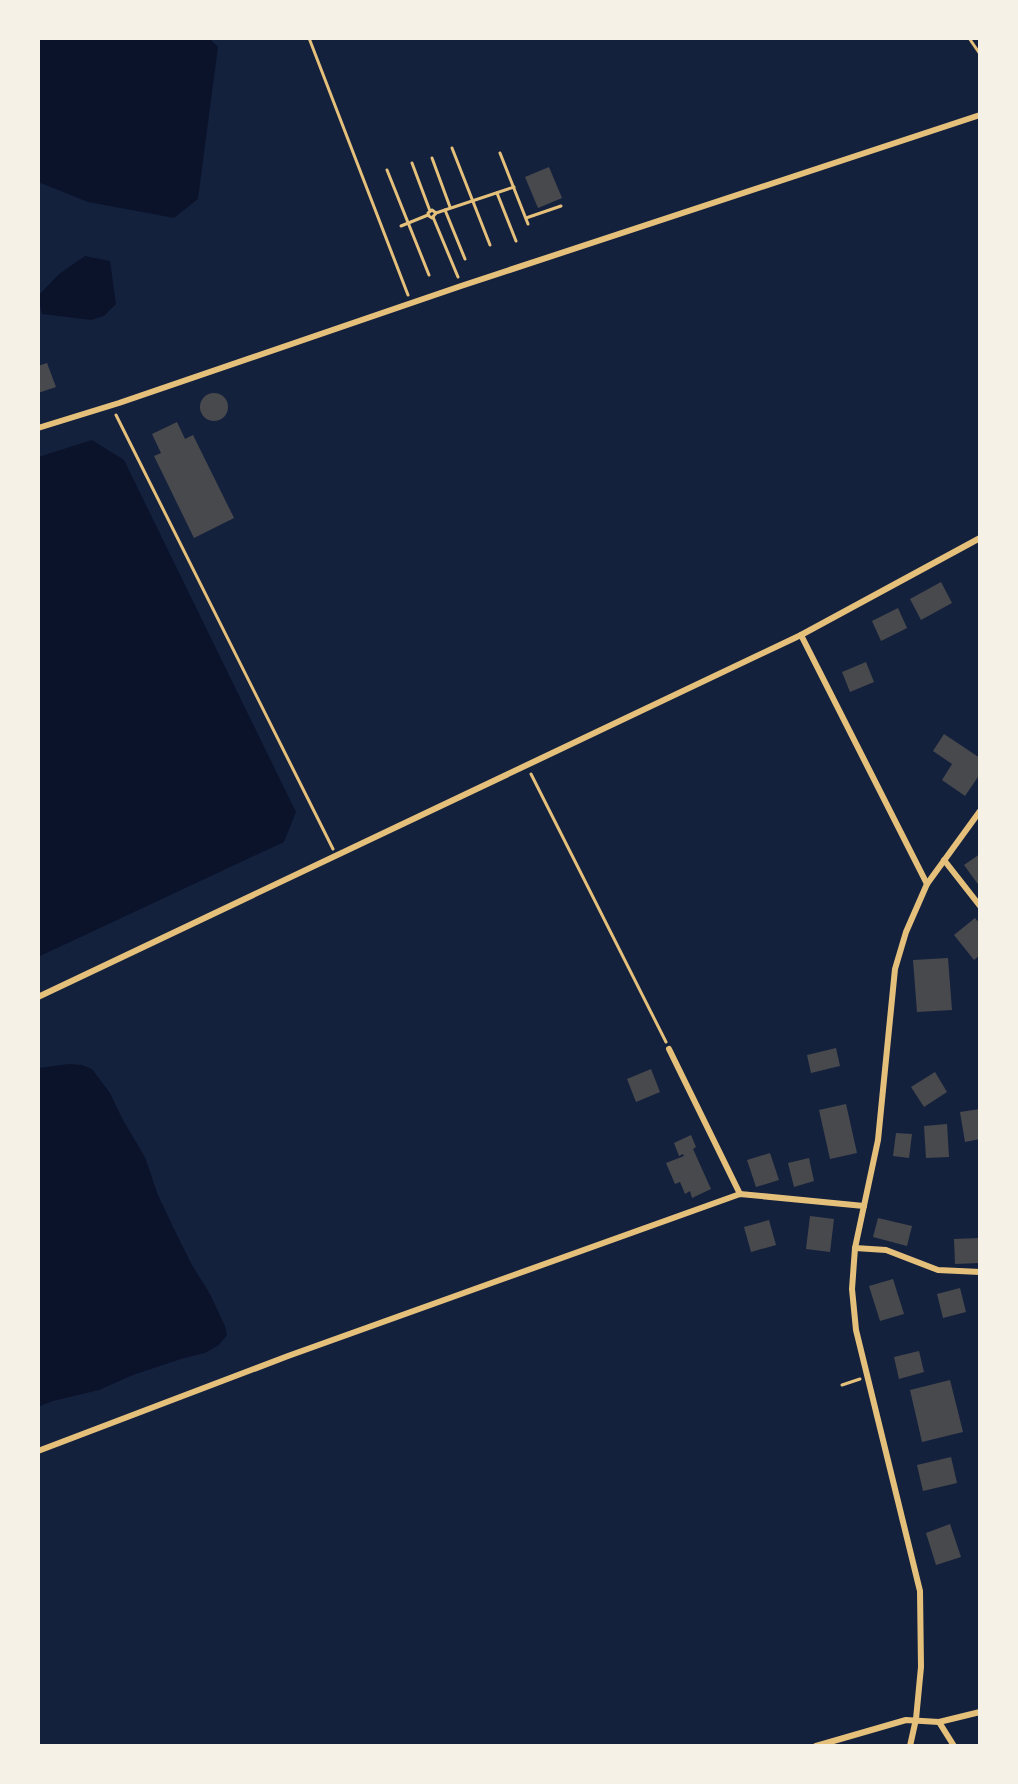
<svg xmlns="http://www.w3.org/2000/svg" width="1018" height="1784" font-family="Poppins,sans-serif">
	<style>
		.water { fill: #0b132b }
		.building { fill: #48494c }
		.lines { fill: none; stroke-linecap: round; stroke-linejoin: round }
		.path { stroke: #e5c07b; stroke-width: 3 }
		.minor { stroke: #e5c07b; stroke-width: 6 }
	</style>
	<rect width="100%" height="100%" fill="#14213d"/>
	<g class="water">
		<polygon points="38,38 209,38 218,47 198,199 174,218 88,202 38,182"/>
		<polygon points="85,256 110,261 116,304 104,316 91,320 42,314 38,296 59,274"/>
		<polygon points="92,440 124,460 296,812 284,842 38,957 38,457"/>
		<polygon points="69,1064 82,1065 92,1069 110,1093 123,1120 145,1157 158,1195 177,1235 192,1265 210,1294 225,1326 227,1335 219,1345 205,1353 181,1359 133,1375 99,1390 53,1401 38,1407 38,1068"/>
	</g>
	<g class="building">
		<polygon points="549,167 562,198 538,208 525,177"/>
		<polygon points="47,363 56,387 38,393 38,366"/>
		<circle cx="214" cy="407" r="14"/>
		<polygon points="177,422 185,439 193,435 234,518 194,538 154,456 161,453 152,434"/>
		<polygon points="941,582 952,603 921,620 910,599"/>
		<polygon points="898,608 907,628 881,641 872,621"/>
		<polygon points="866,662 874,682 850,692 842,672"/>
		<polygon points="944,734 980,758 980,774 965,796 942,780 952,764 933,751"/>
		<polygon points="980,854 980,887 964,865"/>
		<polygon points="975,918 980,924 980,955 974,960 954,935"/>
		<polygon points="948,958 952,1010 917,1012 913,960"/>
		<polygon points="836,1048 840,1066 811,1073 807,1055"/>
		<polygon points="651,1069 660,1092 636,1102 627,1079"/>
		<polygon points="935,1072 947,1092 924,1107 911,1087"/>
		<polygon points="846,1104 857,1153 830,1159 819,1110"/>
		<polygon points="980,1109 980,1139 965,1142 960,1112"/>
		<polygon points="947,1124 949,1157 926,1158 924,1126"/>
		<polygon points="896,1133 912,1134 909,1158 893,1156"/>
		<polygon points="691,1135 696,1147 693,1149 711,1189 692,1198 690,1191 685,1194 680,1182 675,1184 666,1163 684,1156 683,1154 679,1156 674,1143"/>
		<polygon points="770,1153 779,1180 756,1187 747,1160"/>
		<polygon points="809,1158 814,1181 794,1187 788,1163"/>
		<polygon points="810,1216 834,1219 830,1252 806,1249"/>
		<polygon points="878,1218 912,1226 907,1246 873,1237"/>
		<polygon points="769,1220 776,1245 751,1252 744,1227"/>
		<polygon points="980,1238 980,1263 955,1264 954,1239"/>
		<polygon points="893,1279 904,1314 880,1321 869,1286"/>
		<polygon points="960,1288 966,1312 943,1318 937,1294"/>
		<polygon points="919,1351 924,1372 899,1379 894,1357"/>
		<polygon points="950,1380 963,1432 922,1442 910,1390"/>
		<polygon points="951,1457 957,1483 923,1491 917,1465"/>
		<polygon points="950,1524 961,1557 936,1565 926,1533"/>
	</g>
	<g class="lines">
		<g class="path">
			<polyline points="309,38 408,295"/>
			<polyline points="969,38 980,54"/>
			<polyline points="452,148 490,245"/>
			<polyline points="500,153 528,224"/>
			<polyline points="432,158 450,207"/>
			<polyline points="412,163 430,211"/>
			<polyline points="387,170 429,275"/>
			<polyline points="497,193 516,241"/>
			<polygon points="432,210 436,213 432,218 429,216 428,213"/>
			<polyline points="445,210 465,259"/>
			<polyline points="436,213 514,187"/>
			<polyline points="433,217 458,277"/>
			<polyline points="526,218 561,206"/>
			<polyline points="401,226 428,215"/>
			<polyline points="116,415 333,849"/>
			<polyline points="531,774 666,1042"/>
			<polyline points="842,1385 860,1379"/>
		</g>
		<g class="minor">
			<polyline points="38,428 119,403 461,286 980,115"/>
			<polyline points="801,635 927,884"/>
			<polyline points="944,860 980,906"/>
			<polyline points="38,997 801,635 980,538"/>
			<polyline points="669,1049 740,1194"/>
			<polyline points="855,1248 886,1250 938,1270 980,1272"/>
			<polyline points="38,1451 288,1356 740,1194 864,1206"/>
			<polyline points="939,1722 980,1712"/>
			<polyline points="816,1746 906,1720 939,1722 954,1746"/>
			<polyline points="910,1746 916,1719 921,1667 920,1591 856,1330 852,1289 855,1248 878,1140 895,969 906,932 927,884 980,811"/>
		</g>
	</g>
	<rect width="1018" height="1784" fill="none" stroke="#f6f1e7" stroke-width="80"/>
</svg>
